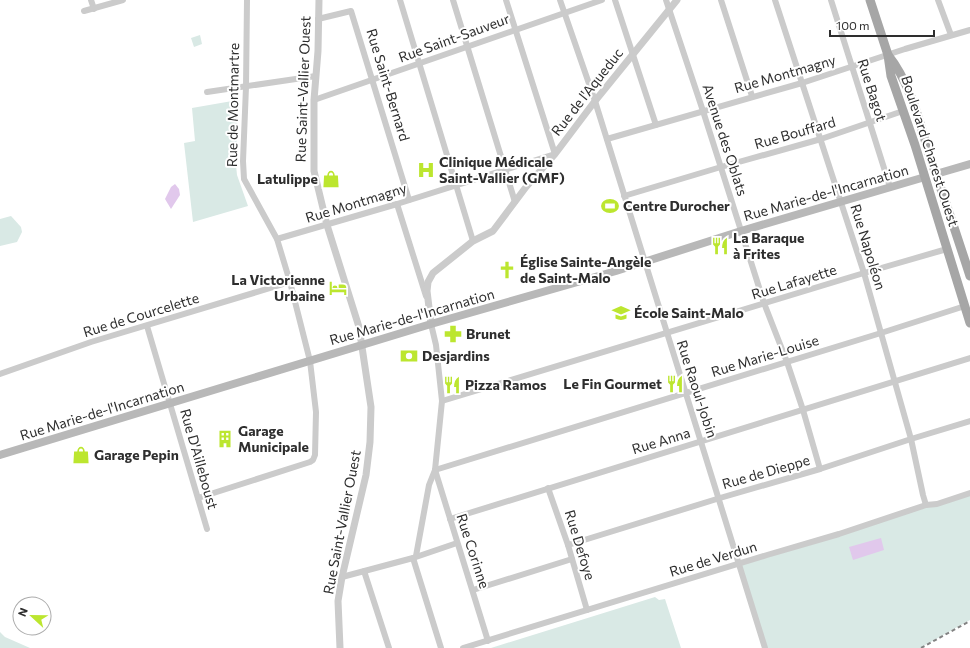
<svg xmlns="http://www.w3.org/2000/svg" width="970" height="648" font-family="Commissioner,sans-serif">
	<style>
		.green { fill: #d9e9e5 }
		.water { fill: #e1c8ec }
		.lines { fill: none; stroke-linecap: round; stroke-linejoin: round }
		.minor { stroke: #cbcbcb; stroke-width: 6 }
		.tertiary { stroke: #cbcbcb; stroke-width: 7 }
		.secondary { stroke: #b8b8b8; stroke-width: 8 }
		.primary { stroke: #a6a6a6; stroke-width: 9 }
		.rail { stroke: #838383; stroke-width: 2; stroke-dasharray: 4 3; stroke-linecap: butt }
		.labels { text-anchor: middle; stroke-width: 4; stroke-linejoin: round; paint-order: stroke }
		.street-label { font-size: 14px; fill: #2e2e2e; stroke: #fff }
		.poi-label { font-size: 14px; font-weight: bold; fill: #2e2e2e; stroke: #fff; text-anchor: start }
	</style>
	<rect width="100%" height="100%" fill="#fff"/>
	<g class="green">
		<polygon points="200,35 202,44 194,47 191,38"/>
		<polygon points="238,100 236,165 237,175 248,206 193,222 184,143 195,141 192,108"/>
		<polygon points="11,216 21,227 22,232 17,242 0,246 0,219"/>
		<polygon points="970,493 970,620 920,648 765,648 739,564"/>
		<polygon points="655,597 659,600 665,599 681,648 491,648"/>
		<polygon points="0,632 5,637 30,648 0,648"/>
	</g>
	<g class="water">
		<polygon points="175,184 179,189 180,195 171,209 165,199 171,187"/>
		<polygon points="881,538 884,550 853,560 849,547"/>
	</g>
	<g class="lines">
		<g class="minor">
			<polyline points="91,0 94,9"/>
			<polyline points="400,0 473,241"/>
			<polyline points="453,0 515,202"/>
			<polyline points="560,0 595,101 765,648"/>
			<polyline points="615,0 656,125"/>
			<polyline points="666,0 703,111 764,303 787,362 803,410 820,469"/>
			<polyline points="721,0 752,96"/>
			<polyline points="775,0 864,273 911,439 923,495 926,505"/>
			<polyline points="831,0 890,187"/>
			<polyline points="938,0 951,35"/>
			<polyline points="84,11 123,0"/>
			<polyline points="318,19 351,11 409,200"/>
			<polyline points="207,92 316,76"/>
			<polyline points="314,100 602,0"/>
			<polyline points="607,139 802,83 905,49 970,30"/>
			<polyline points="624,196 721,167 821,139 903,111"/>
			<polyline points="397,204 426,296"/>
			<polyline points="277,239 397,204 555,154 506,0"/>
			<polyline points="147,326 207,529"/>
			<polyline points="0,374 91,342 290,282"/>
			<polyline points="442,401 864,273 947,249"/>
			<polyline points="435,470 881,333 965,306"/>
			<polyline points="435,470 488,641"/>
			<polyline points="548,488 568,545 587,610"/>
			<polyline points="198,498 310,462 313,460 315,455 316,412 310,361 290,282 277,239 244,179 243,161 246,87 247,0"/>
			<polyline points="450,519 970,358"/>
			<polyline points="568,545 720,498 820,469 911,439 970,421"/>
			<polyline points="416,556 429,485 435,470 442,401 436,345 431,324"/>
			<polyline points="413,558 441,648"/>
			<polyline points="364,571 389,648"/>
			<polyline points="342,577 413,558 457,543"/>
			<polyline points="473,590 572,559"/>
			<polyline points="463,648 767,555 839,534 926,505 937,504 970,493"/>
		</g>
		<g class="tertiary">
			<polyline points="319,0 318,51 314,100 314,171 327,225 359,327 371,407 370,442 366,475 342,577 338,601 340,648"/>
			<polyline points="431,324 427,291 428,282 433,273 473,241 493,231 526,187 555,154 595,101 677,0"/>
		</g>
		<g class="secondary">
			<polyline points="936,174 970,164"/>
			<polyline points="0,455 431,324 616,271 741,231 925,177"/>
		</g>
		<g class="primary">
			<polyline points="870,0 888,55 891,76 915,145 970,323"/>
			<path d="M888,55C910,82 920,123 930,157C944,197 957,236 970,276"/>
		</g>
		<polyline class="rail" points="921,648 970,621"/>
	</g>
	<defs>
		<g id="hospital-bare" transform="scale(1.38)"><path d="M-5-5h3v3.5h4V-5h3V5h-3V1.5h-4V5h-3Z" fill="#bce62f" stroke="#fff" stroke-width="2.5" paint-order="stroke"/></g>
		<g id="shop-bare" transform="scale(1.38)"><path d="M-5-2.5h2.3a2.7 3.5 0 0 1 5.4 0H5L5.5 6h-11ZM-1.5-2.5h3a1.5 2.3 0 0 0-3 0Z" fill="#bce62f" stroke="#fff" stroke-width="2.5" paint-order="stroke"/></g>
		<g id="stadium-bare" transform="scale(1.38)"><path d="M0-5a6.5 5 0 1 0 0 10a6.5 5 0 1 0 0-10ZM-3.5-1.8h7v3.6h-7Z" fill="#bce62f" stroke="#fff" stroke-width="2.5" paint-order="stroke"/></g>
		<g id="restaurant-bare" transform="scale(1.38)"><path d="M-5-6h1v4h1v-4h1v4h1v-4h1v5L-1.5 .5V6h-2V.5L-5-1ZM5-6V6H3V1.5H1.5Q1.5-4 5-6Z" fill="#bce62f" stroke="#fff" stroke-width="2.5" paint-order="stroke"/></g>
		<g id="church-bare" transform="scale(1.38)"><path d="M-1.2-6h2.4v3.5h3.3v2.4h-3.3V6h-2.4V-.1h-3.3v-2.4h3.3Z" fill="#bce62f" stroke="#fff" stroke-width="2.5" paint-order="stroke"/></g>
		<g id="hotel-bare" transform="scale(1.38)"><path d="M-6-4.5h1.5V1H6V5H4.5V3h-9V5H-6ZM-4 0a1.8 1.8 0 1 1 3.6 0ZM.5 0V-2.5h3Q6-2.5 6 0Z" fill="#bce62f" stroke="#fff" stroke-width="2.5" paint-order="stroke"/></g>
		<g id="school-bare" transform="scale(1.38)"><path d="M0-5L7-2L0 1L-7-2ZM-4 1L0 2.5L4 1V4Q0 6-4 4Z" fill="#bce62f" stroke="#fff" stroke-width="2.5" paint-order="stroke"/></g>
		<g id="pharmacy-bare" transform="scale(1.38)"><path d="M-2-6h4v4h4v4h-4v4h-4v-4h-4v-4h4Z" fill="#bce62f" stroke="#fff" stroke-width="2.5" paint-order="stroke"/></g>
		<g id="bank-bare" transform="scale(1.38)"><path d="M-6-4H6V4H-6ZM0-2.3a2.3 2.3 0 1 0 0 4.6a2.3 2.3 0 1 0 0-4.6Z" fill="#bce62f" stroke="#fff" stroke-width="2.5" paint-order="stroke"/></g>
		<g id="building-bare" transform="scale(1.38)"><path d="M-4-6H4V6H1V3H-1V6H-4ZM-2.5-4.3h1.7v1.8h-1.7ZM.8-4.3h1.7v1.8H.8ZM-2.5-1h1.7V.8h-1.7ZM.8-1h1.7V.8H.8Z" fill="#bce62f" stroke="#fff" stroke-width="2.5" paint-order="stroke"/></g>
	</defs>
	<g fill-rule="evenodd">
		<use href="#hospital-bare" x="426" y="170"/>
		<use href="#shop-bare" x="331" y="179"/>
		<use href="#stadium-bare" x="610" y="206"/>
		<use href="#restaurant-bare" x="720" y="246"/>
		<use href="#church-bare" x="507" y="270"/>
		<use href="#hotel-bare" x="338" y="288"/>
		<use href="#school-bare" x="621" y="313"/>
		<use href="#pharmacy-bare" x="453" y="334"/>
		<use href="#bank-bare" x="409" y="356"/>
		<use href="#restaurant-bare" x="675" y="384"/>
		<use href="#restaurant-bare" x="452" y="385"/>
		<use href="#building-bare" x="225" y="439"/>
		<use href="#shop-bare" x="81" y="455"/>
	</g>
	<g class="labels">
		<g class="street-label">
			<text transform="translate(454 38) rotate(-20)" y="5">Rue Saint-Sauveur</text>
			<text transform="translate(785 74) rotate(-16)" y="5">Rue Montmagny</text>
			<text transform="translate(388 85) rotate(73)" y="5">Rue Saint-Bernard</text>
			<text transform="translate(303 89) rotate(-88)" y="5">Rue Saint-Vallier Ouest</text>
			<text transform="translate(872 90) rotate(72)" y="5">Rue Bagot</text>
			<text transform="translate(587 92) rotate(-52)" y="5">Rue de l'Aqueduc</text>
			<text transform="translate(233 105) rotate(-89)" y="5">Rue de Montmartre</text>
			<text transform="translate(795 133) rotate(-16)" y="5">Rue Bouffard</text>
			<text transform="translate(725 140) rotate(72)" y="5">Avenue des Oblats</text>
			<text transform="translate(930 151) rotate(72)" y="5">Boulevard Charest Ouest</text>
			<text transform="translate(826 193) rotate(-16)" y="5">Rue Marie-de-l'Incarnation</text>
			<text transform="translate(356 203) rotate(-17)" y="5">Rue Montmagny</text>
			<text transform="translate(868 247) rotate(73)" y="5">Rue Napoléon</text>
			<text transform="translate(794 282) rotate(-17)" y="5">Rue Lafayette</text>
			<text transform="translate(141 315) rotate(-17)" y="5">Rue de Courcelette</text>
			<text transform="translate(412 317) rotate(-16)" y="5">Rue Marie-de-l'Incarnation</text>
			<text transform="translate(765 356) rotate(-17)" y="5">Rue Marie-Louise</text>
			<text transform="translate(697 389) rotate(72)" y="5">Rue Raoul-Jobin</text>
			<text transform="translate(102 411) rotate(-17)" y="5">Rue Marie-de-l'Incarnation</text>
			<text transform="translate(661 441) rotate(-17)" y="5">Rue Anna</text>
			<text transform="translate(199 459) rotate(74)" y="5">Rue D'Ailleboust</text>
			<text transform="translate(766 472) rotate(-16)" y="5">Rue de Dieppe</text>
			<text transform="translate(342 522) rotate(-79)" y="5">Rue Saint-Vallier Ouest</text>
			<text transform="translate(580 545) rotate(73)" y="5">Rue Defoye</text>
			<text transform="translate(473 551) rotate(72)" y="5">Rue Corinne</text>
			<text transform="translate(713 559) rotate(-17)" y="5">Rue de Verdun</text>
		</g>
		<g class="poi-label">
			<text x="439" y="167">Clinique Médicale<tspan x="439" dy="16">Saint-Vallier (GMF)</tspan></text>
			<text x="318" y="184" text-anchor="end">Latulippe</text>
			<text x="623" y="211">Centre Durocher</text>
			<text x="733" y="243">La Baraque<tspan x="733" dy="16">à Frites</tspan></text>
			<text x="520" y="267">Église Sainte-Angèle<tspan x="520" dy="16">de Saint-Malo</tspan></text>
			<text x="325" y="285" text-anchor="end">La Victorienne<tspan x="325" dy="16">Urbaine</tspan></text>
			<text x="634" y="318">École Saint-Malo</text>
			<text x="466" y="339">Brunet</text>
			<text x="422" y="361">Desjardins</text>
			<text x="662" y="389" text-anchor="end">Le Fin Gourmet</text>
			<text x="465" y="390">Pizza Ramos</text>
			<text x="238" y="436">Garage<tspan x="238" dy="16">Municipale</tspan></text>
			<text x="94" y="460">Garage Pepin</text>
		</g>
	</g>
	<g transform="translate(32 616) rotate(292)"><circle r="19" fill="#ffffff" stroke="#ababab"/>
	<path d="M0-3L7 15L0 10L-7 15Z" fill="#bce62f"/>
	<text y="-6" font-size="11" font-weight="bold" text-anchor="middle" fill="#2e2e2e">N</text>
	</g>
	<path d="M830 30v6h104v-6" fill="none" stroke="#2e2e2e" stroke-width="2"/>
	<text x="836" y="30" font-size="12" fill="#2e2e2e" stroke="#ffffff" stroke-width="3" paint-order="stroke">100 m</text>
</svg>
